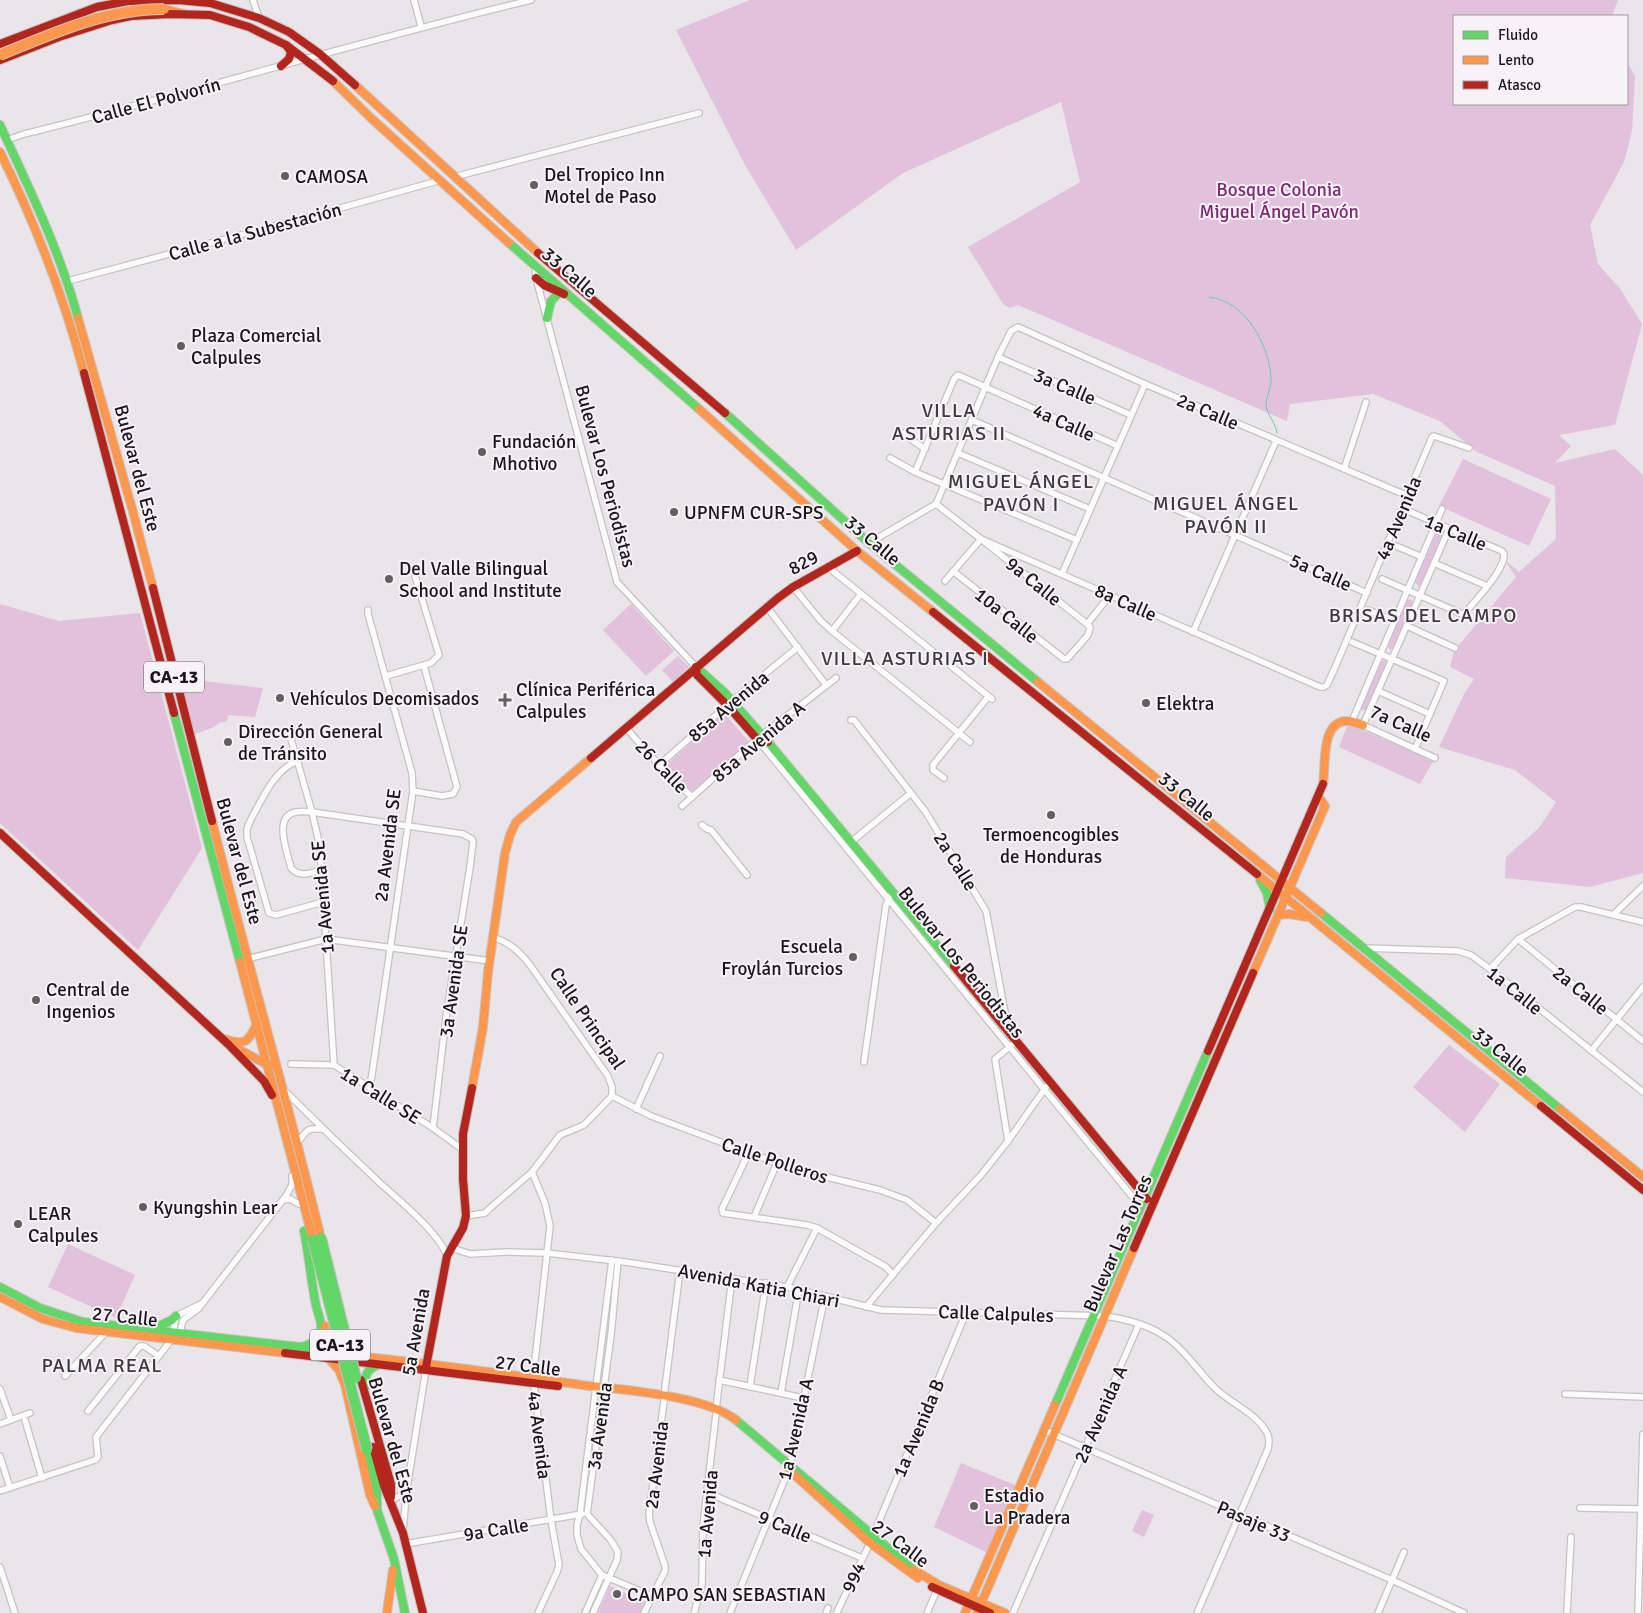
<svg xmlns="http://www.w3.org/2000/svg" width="1643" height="1613" font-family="Signika,sans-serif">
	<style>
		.green { fill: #e1c1db }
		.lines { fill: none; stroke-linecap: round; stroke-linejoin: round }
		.stream { stroke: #68cabd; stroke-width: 1 }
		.street-casing { stroke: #c5c2c4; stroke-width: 8 }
		.fast-casing { stroke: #c5c2c4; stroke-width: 10 }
		.slow-casing { stroke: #c5c2c4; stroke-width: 10 }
		.jam-casing { stroke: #c5c2c4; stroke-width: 10 }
		.street { stroke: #fcfbfc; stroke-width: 5.5 }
		.fast { stroke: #63d668; stroke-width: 8 }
		.slow { stroke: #ff974d; stroke-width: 8 }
		.jam { stroke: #b3261e; stroke-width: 8 }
		.fast-bridge-casing { stroke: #c5c2c4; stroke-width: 12; stroke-linecap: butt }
		.slow-bridge-casing { stroke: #c5c2c4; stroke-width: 12; stroke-linecap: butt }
		.fast-bridge { stroke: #63d668; stroke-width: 10 }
		.slow-bridge { stroke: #ff974d; stroke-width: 10 }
		.poi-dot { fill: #625f61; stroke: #f7f2f6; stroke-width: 2 }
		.labels { text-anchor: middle; stroke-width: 4; stroke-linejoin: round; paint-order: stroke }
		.shield { fill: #f7f2f6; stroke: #5c595b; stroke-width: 1 }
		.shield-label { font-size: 18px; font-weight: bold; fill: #191719 }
		.street-label { font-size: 19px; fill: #191719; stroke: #f7f2f6 }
		.poi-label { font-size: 19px; fill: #191719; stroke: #f7f2f6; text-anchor: start }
		.park-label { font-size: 19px; fill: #7f2873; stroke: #f7f2f6 }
		.neighbourhood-label { font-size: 20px; letter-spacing: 1px; fill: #3f3a3e; stroke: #f7f2f6 }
	</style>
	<rect width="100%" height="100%" fill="#e9e5e8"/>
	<g class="green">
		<polygon points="750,0 1618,0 1612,16 1454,16 1454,104 1627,104 1627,62 1635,76 1632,131 1624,162 1590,225 1598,264 1621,290 1642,324 1615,425 1559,435 1571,446 1555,463 1615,449 1643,475 1643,873 1590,887 1505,878 1506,857 1539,828 1556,802 1515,770 1439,747 1464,694 1474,679 1450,667 1454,651 1516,577 1504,559 1519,572 1556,539 1555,486 1477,452 1440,421 1373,394 1290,404 1287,421 1018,305 1010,308 1003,304 968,247 1080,182 1061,102 903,173 796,250 745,165 676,30"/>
		<polygon points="1463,459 1551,499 1529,546 1439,506"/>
		<polygon points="1440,531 1442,535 1421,585 1418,586 1415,582 1436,533"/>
		<polygon points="1411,599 1413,603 1394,647 1390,650 1387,644 1406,601"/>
		<polygon points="0,604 59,621 140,613 202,848 138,950 0,823"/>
		<polygon points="631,604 674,651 646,676 603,630"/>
		<polygon points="678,656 689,667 673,682 662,670"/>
		<polygon points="1385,660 1386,664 1366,711 1360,709 1380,662"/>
		<polygon points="179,678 263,688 255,717 228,715 227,721 219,723 212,728 192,735"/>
		<polygon points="724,713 749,742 692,792 665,766"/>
		<polygon points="1348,724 1434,760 1420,784 1339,747"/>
		<polygon points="1449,1045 1500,1084 1465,1132 1413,1087"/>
		<polygon points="68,1244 135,1275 116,1318 48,1287"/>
		<polygon points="961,1463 1015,1485 986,1552 934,1527"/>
		<polygon points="1142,1510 1154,1515 1144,1537 1132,1531"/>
		<polygon points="610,1586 645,1602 640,1613 598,1613"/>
	</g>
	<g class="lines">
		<path class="stream" d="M1209,297C1246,301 1269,345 1271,378C1272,387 1266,396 1266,405C1267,415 1276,423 1277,433"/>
		<g class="street-casing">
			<g id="street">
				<polyline points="253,0 259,18"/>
				<polyline points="414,0 421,26"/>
				<path d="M7,140L24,134C194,92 361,41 531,0"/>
				<polyline points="454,177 699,113"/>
				<polyline points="535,266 536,278 617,582 696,667"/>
				<polyline points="68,281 330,211 441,180"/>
				<polyline points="998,357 1131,415"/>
				<polyline points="972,420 1367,593"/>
				<polyline points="902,433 925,449"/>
				<polyline points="958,453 1090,509"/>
				<polyline points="890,458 915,472 1077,540"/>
				<polyline points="1344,469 1366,402"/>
				<polyline points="915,472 954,379 958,375 1118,446"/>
				<polyline points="936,504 981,539 1320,687 1324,687 1327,685 1337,663 1432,437 1434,436 1469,448"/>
				<polyline points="869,543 936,504 998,357 1011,331 1018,327 1145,384 1408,496"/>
				<polyline points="1396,546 1422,557"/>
				<polyline points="1434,563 1487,586"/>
				<polyline points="829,568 992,699"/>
				<polyline points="953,571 1064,659 1067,659 1088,635 1090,627 1087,624 1106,600"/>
				<polyline points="1062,574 1145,384"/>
				<path d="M1382,579L1462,614L1467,611C1477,598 1505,570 1504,554L1502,551L1408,511"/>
				<polyline points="945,581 981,539 1087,624"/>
				<polyline points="793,587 821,621 832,631 970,742"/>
				<polyline points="767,607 826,685"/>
				<polyline points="368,610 368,614 412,773 413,791 370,1088"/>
				<polyline points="1368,610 1394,621"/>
				<polyline points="1407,626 1455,648"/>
				<polyline points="832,631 861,594"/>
				<polyline points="1193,632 1276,441"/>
				<polyline points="1352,642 1444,681 1415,749"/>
				<polyline points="386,676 431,663 439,655 415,576"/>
				<polyline points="1378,691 1430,714"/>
				<polyline points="851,720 854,720 925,811 986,911 1006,1018 1005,1028"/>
				<polyline points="1352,721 1442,509"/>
				<polyline points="626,728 659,765 692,797"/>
				<polyline points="289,732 312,812 320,847 334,1065"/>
				<polyline points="757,739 1140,1206"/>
				<polyline points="1435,758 1363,725 1449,529"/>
				<path d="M297,761C273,771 262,800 250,821L247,829V837L269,913L276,915L323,902"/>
				<polyline points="659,765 732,701 798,647"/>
				<polyline points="944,778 933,770 933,765 988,697"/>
				<polyline points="413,791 442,796 453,794 457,787 424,666"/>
				<polyline points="682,806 757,739 836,678"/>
				<polyline points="702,825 707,829 711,830 747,875"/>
				<polyline points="851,842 911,793"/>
				<path d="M321,870C311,873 299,878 291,868C288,854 272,816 296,812C301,811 307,812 312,812L463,834L472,839L473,842L470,867L446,1017L433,1128"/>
				<polyline points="1613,915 1643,886"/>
				<polyline points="1518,939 1643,1041"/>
				<polyline points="1364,948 1458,951 1471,955 1490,969 1643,1092"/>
				<polyline points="247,959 326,939 490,961"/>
				<polyline points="1490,969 1518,939 1575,907 1581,907 1643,922"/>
				<polyline points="1591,1051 1643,987"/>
				<polyline points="864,1062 886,905 890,896"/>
				<polyline points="291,1064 334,1065 433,1128 462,1149"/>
				<path d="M286,1092C317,1123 348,1153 380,1183C399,1200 439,1233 447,1256"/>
				<polyline points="612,1096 651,1116 790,1168 880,1190 907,1200 936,1223"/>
				<polyline points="636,1109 660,1056"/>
				<polyline points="1008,1141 995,1059 1012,1045"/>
				<path d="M298,1142C307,1130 307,1128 322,1129"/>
				<polyline points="749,1152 722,1209 723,1213 807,1225 817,1228 886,1267 893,1275"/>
				<polyline points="532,1172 545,1203 550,1226 533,1378 551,1520 559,1565 557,1572 538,1613"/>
				<polyline points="283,1200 290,1199 299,1204"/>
				<path d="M466,1216L485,1213L489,1209L532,1172L560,1135L584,1125L612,1096V1087L608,1076L530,965C519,951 510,943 493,937"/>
				<polyline points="754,1217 777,1163"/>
				<path d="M452,1248L470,1254L506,1252L547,1253L625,1262L787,1287L881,1310L1105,1316C1125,1319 1146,1324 1163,1335C1183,1347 1199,1373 1216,1389C1232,1404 1255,1413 1266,1431C1270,1437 1269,1443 1268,1449L1197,1613"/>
				<polyline points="612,1260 580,1514 577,1525 577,1535 581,1549 602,1575 652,1596"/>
				<polyline points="787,1287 817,1228"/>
				<polyline points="866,1307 936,1223 982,1174 1008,1141 1046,1087"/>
				<polyline points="179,1336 183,1320 198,1309 286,1196 292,1185 292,1176"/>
				<polyline points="65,1376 107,1331"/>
				<polyline points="719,1380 803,1398"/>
				<polyline points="750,1386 766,1283"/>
				<polyline points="0,1389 11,1420"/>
				<polyline points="781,1393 799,1289"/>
				<polyline points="1565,1394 1643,1397"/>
				<polyline points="664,1396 680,1270"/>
				<polyline points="716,1409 732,1278"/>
				<polyline points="88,1411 140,1346 144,1346 159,1356"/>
				<polyline points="25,1420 42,1478"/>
				<polyline points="0,1424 30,1413"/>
				<polyline points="1044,1430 1392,1580 1464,1613"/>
				<polyline points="0,1456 10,1488"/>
				<polyline points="0,1491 95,1460 98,1457 96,1437 172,1339 176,1316 203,1303"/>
				<polyline points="708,1493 862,1558"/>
				<polyline points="391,1501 404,1493 407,1488"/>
				<polyline points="1580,1508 1643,1509"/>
				<polyline points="403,1528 407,1488 426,1369"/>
				<polyline points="405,1544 582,1514"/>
				<polyline points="0,1567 15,1613"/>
				<polyline points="837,1612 870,1543 966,1313"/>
				<polyline points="585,1613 602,1575"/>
				<polyline points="593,1613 617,1560 618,1552 610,1539 587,1514 611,1335 618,1261"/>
				<polyline points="644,1613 665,1571 665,1566 650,1522 649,1514 664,1401"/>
				<polyline points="694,1613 702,1584 703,1526 716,1414"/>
				<polyline points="730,1613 789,1469 825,1296"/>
				<polyline points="826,1613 828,1608"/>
				<polyline points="927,1613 937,1590"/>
				<polyline points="1013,1613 1139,1324"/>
				<polyline points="1378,1613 1404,1552"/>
				<polyline points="1567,1613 1571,1537"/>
				<polyline points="1638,1613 1643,1434"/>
			</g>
		</g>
		<g class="fast-casing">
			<g id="fast">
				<path d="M0,125C29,188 60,251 78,318"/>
				<polyline points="509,243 699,409"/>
				<polyline points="547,318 551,301 560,292"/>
				<polyline points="725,413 869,543 1038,682"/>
				<polyline points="696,667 724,692 768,742 954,966"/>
				<polyline points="174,713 240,962"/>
				<polyline points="1260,880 1267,893 1270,909"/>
				<polyline points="1321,913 1560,1109"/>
				<polyline points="0,1287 40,1308 83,1322 300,1347 346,1355"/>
				<polyline points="152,1329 172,1320 176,1316"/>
				<path d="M300,1347C311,1345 320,1340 321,1328C322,1321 317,1312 316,1305C311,1281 309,1256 304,1231"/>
				<path d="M366,1386C365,1374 366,1371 377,1365"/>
				<polyline points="1055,1405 1208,1051"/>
				<polyline points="736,1420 914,1570"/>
				<polyline points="368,1453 377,1492 377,1510 394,1559 405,1613"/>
			</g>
		</g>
		<g class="slow-casing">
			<g id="slow">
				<polyline points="134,3 142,1"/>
				<polyline points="164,9 184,14"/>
				<polyline points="333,81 372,119 509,243"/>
				<polyline points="355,85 538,253"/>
				<path d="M0,152C35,223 64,297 84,373"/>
				<polyline points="78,318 133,512 153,588"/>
				<polyline points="699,409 857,551 933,612"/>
				<polyline points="1038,682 1321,913"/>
				<path d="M1323,784C1326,766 1320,720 1348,721C1353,721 1358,724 1363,725"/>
				<path d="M212,821C247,961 287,1098 321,1238"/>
				<polyline points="1257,874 1541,1106"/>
				<polyline points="1278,915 1289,914 1307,917"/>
				<polyline points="240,962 313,1240"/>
				<polyline points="1253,973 1325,806 1318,796"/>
				<path d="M224,1039C243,1045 248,1044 256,1025"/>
				<polyline points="236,1048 270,1066"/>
				<polyline points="472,1088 483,1027 488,972 505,853 510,835 516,822 591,758"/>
				<polyline points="1560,1109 1643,1177"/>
				<polyline points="0,1297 43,1319 76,1328 285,1353"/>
				<polyline points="325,1326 325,1337 329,1342 338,1342 345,1336"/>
				<polyline points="350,1337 354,1348 362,1357"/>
				<path d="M357,1356C432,1364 507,1374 582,1385C623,1390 704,1395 736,1420"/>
				<polyline points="329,1359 339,1370 345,1385 370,1495 375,1506"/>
				<polyline points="789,1470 870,1543 918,1578"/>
				<polyline points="914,1570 939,1585 1005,1613"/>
				<polyline points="387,1612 393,1570"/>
				<polyline points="965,1613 1055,1405"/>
				<polyline points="977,1613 1134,1248"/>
			</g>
		</g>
		<g class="jam-casing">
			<g id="jam">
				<polyline points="0,44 97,7 128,1 178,0 210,3 259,18 289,32 320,54 355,85"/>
				<polyline points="0,60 59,37 112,20 131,16 170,14 210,15 249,27 286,45 333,81"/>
				<polyline points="281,66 289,59 291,52 286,45"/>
				<polyline points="538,253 725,413"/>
				<polyline points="536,278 544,285 564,294"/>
				<polyline points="84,373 174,713"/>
				<polyline points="153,588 212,821"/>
				<polyline points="933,612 1257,874"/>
				<polyline points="696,667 697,675 727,705 757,739 768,742"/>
				<polyline points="591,758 778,598 793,587 857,551"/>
				<polyline points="0,833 228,1044 264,1081 272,1095"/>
				<polyline points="954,966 1147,1199"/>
				<polyline points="1208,1051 1323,784"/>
				<polyline points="1541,1106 1643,1190"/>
				<polyline points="1134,1248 1253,973"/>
				<polyline points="285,1353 558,1386"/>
				<polyline points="426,1367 447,1256 463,1228 466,1216 463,1179 463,1134 472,1088"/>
				<polyline points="349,1378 354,1376 361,1380 391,1484 391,1497"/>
				<polyline points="373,1447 384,1486 403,1533 423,1613"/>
				<polyline points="932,1587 990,1613"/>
			</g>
		</g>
		<use href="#street" class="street"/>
		<use href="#fast" class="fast"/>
		<use href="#slow" class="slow"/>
		<use href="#jam" class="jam"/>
		<g class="fast-bridge-casing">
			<g id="fast-bridge">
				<polyline points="321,1238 356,1378"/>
				<polyline points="313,1240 367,1450"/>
			</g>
		</g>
		<g class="slow-bridge-casing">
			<path id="slow-bridge" d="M0,55C53,33 106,9 164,9"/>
		</g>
		<use href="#fast-bridge" class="fast-bridge"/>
		<use href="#slow-bridge" class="slow-bridge"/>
	</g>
	<g class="poi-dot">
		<circle cx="285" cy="176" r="5"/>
		<circle cx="534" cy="185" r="5"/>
		<circle cx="181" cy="346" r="5"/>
		<circle cx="482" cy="452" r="5"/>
		<circle cx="674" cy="512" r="5"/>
		<circle cx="389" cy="579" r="5"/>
		<circle cx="280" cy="698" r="5"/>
		<path d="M502.5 692.5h5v5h5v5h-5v5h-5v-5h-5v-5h5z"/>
		<circle cx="1146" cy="703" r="5"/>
		<circle cx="228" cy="742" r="5"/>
		<circle cx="1051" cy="815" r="5"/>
		<circle cx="853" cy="957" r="5"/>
		<circle cx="36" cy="1000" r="5"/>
		<circle cx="143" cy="1207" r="5"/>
		<circle cx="18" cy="1224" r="5"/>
		<circle cx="974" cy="1506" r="5"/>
		<circle cx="617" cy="1594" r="5"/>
	</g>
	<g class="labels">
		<g class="shield">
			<rect x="144" y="661.5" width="60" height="31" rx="4"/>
			<rect x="310" y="1329.5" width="60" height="31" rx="4"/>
		</g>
		<g class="shield-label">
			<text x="174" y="683">CA-13</text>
			<text x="340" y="1351">CA-13</text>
		</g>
		<g class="street-label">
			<text transform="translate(156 100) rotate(-15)" y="7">Calle El Polvorín</text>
			<text transform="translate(255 231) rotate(-15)" y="7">Calle a la Subestación</text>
			<text transform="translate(570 272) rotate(41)" y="7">33 Calle</text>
			<text transform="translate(1065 386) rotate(23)" y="7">3a Calle</text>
			<text transform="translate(1208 411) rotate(23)" y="7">2a Calle</text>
			<text transform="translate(1064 422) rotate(24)" y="7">4a Calle</text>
			<text transform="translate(138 468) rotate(75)" y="7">Bulevar del Este</text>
			<text transform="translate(606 476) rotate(75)" y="7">Bulevar Los Periodistas</text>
			<text transform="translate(1398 518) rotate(-67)" y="7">4a Avenida</text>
			<text transform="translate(1456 532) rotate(23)" y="7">1a Calle</text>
			<text transform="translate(873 540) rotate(40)" y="7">33 Calle</text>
			<text transform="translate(803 562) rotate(-28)" y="7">829</text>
			<text transform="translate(1321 572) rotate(24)" y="7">5a Calle</text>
			<text transform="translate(1034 581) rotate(39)" y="7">9a Calle</text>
			<text transform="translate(1126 602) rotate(24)" y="7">8a Calle</text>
			<text transform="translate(1007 615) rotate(39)" y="7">10a Calle</text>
			<text transform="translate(728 706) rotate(-40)" y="7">85a Avenida</text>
			<text transform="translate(1401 723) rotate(24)" y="7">7a Calle</text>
			<text transform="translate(758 741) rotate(-40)" y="7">85a Avenida A</text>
			<text transform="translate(662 766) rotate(46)" y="7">26 Calle</text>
			<text transform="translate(1187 796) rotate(39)" y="7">33 Calle</text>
			<text transform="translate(387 845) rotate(-83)" y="7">2a Avenida SE</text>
			<text transform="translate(240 861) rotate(75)" y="7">Bulevar del Este</text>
			<text transform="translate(956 861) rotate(58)" y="7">2a Calle</text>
			<text transform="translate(322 897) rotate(-95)" y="7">1a Avenida SE</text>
			<text transform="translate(962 962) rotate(51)" y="7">Bulevar Los Periodistas</text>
			<text transform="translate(453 981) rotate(-82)" y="7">3a Avenida SE</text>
			<text transform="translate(1515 990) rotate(39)" y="7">1a Calle</text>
			<text transform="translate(1581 990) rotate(39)" y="7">2a Calle</text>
			<text transform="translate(588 1018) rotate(56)" y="7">Calle Principal</text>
			<text transform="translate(1501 1051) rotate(39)" y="7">33 Calle</text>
			<text transform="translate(381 1095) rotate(32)" y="7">1a Calle SE</text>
			<text transform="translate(775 1160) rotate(18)" y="7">Calle Polleros</text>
			<text transform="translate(1117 1243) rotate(-67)" y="7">Bulevar Las Torres</text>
			<text transform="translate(759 1285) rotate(11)" y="7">Avenida Katia Chiari</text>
			<text transform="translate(996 1313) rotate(2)" y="7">Calle Calpules</text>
			<text transform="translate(125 1316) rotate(6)" y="7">27 Calle</text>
			<text transform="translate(415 1332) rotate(-80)" y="7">5a Avenida</text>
			<text transform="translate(528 1365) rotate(7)" y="7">27 Calle</text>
			<text transform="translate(1100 1414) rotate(-66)" y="7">2a Avenida A</text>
			<text transform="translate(599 1426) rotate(-82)" y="7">3a Avenida</text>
			<text transform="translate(918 1428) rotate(-67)" y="7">1a Avenida B</text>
			<text transform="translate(795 1429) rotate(-77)" y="7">1a Avenida A</text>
			<text transform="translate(540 1435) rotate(83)" y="7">4a Avenida</text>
			<text transform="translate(393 1440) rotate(74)" y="7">Bulevar del Este</text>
			<text transform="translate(656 1465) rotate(-83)" y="7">2a Avenida</text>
			<text transform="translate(707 1514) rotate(-85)" y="7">1a Avenida</text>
			<text transform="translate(1254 1521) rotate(23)" y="7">Pasaje 33</text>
			<text transform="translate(785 1526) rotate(23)" y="7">9 Calle</text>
			<text transform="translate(496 1529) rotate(-9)" y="7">9a Calle</text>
			<text transform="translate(901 1543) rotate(37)" y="7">27 Calle</text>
			<text transform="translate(853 1577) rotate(-65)" y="7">994</text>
		</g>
		<g class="poi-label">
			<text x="544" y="181">Del Tropico Inn<tspan x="544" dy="22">Motel de Paso</tspan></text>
			<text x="295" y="183">CAMOSA</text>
			<text x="191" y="342">Plaza Comercial<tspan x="191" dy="22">Calpules</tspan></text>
			<text x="492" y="448">Fundación<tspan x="492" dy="22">Mhotivo</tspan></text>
			<text x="684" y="519">UPNFM CUR-SPS</text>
			<text x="399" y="575">Del Valle Bilingual<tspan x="399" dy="22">School and Institute</tspan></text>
			<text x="516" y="696">Clínica Periférica<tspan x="516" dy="22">Calpules</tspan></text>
			<text x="290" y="705">Vehículos Decomisados</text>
			<text x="1156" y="710">Elektra</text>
			<text x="238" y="738">Dirección General<tspan x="238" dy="22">de Tránsito</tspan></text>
			<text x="1051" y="841" text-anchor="middle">Termoencogibles<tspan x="1051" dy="22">de Honduras</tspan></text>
			<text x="843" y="953" text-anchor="end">Escuela<tspan x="843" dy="22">Froylán Turcios</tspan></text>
			<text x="46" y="996">Central de<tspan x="46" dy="22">Ingenios</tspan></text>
			<text x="153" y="1214">Kyungshin Lear</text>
			<text x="28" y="1220">LEAR<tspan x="28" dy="22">Calpules</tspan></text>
			<text x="984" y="1502">Estadio<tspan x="984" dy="22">La Pradera</tspan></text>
			<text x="627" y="1601">CAMPO SAN SEBASTIAN</text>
		</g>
		<g class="park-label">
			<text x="1279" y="196">Bosque Colonia<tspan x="1279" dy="22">Miguel Ángel Pavón</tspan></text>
		</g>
		<g class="neighbourhood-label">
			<text x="949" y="417">VILLA<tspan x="949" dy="23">ASTURIAS II</tspan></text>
			<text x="1021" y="488">MIGUEL ÁNGEL<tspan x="1021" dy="23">PAVÓN I</tspan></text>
			<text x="1226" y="510">MIGUEL ÁNGEL<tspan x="1226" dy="23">PAVÓN II</tspan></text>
			<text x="1423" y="622">BRISAS DEL CAMPO</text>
			<text x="905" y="665">VILLA ASTURIAS I</text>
			<text x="102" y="1372">PALMA REAL</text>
		</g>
	</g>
	<rect x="1453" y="15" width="175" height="90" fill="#f7f2f6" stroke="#9e9a9e"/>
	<rect x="1463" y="31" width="25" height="8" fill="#63d668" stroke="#9e9a9e"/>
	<text x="1498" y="40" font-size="15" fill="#191719">Fluido</text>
	<rect x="1463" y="56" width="25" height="8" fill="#ff974d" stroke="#9e9a9e"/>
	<text x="1498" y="65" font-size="15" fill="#191719">Lento</text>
	<rect x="1463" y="81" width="25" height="8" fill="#b3261e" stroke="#9e9a9e"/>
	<text x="1498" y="90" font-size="15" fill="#191719">Atasco</text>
</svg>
